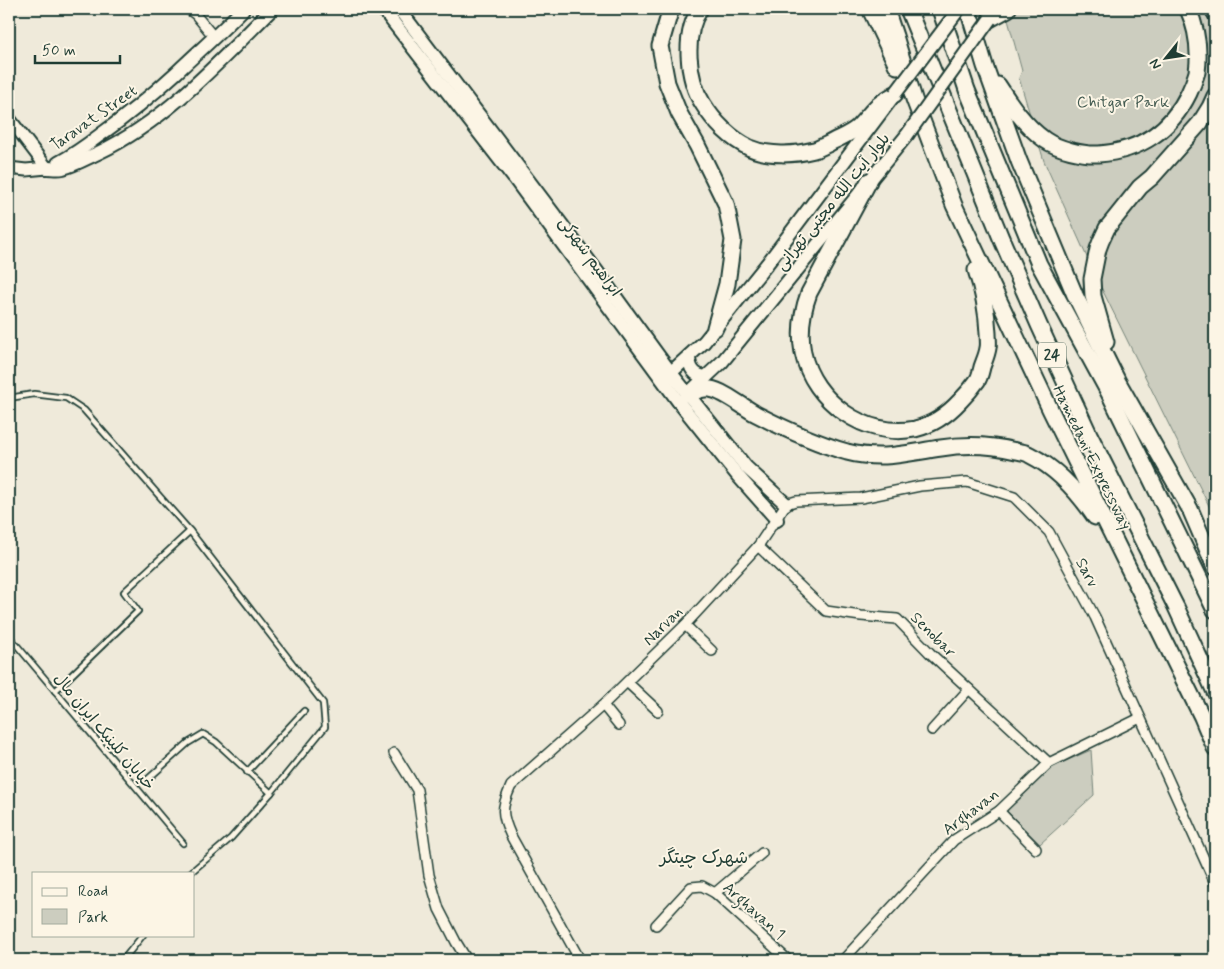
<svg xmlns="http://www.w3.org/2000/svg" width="1224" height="969" font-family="Mynerve,'Playpen Sans Arabic',sans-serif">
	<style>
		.green { fill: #cccdbf; stroke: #76857a }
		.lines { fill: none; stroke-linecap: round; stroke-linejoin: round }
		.service-casing { stroke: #1f3d34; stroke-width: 8 }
		.minor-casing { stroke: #1f3d34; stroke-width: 12 }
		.tertiary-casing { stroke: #1f3d34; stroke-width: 15 }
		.secondary-casing { stroke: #1f3d34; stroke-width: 16 }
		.trunk-casing { stroke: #1f3d34; stroke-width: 19 }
		.service { stroke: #fcf5e5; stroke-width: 4.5 }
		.minor { stroke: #fcf5e5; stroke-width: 9 }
		.tertiary { stroke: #fcf5e5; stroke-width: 11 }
		.secondary { stroke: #fcf5e5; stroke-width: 12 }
		.trunk { stroke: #fcf5e5; stroke-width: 15 }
		.secondary-bridge-casing { stroke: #1f3d34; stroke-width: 16; stroke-linecap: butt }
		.secondary-bridge { stroke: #fcf5e5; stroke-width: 12 }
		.labels { text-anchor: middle; stroke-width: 4; stroke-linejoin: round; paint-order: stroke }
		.shield { fill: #fcf5e5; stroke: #617469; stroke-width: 1 }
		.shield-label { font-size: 15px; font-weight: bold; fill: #1f3d34 }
		.park-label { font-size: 16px; fill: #425a50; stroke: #fcf5e5 }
		.street-label { font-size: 16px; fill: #1f3d34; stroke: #fcf5e5 }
		.neighbourhood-label { font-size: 18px; fill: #1f3d34; stroke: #fcf5e5 }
	</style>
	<rect width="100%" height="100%" fill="#efeada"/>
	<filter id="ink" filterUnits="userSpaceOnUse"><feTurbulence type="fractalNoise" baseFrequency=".02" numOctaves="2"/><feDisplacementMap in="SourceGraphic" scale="10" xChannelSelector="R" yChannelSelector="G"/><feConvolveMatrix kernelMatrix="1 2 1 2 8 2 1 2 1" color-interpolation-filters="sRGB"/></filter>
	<g filter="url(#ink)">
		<g class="green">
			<polygon points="1005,9 1215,9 1215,518 1094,273 1044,161 1019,78 1022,71"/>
			<polygon points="1091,750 1094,795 1040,844 1006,810 1052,767"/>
		</g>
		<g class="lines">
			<g class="service-casing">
				<g id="service">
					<polyline points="9,398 34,394 66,398 84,410 190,531 323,703 325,727 271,793 231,838 190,873"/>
					<polyline points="9,636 183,843"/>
					<polyline points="55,691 138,611 124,592 190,531"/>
					<polyline points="247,772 304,711"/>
					<polyline points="148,779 188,743 203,734 216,742 271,793"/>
					<polyline points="123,960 143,935"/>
				</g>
			</g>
			<g class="minor-casing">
				<g id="minor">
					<polyline points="188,9 195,14 214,37"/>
					<polyline points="758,546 826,611 861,616 897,619 930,653 1049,763"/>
					<polyline points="685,625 712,651"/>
					<polyline points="627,682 658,711"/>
					<polyline points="619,725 603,705 685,625 758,546 786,504 796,501 861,498 920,486 967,482 1014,497 1049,532 1095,617 1215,883"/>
					<polyline points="932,730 969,689"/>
					<polyline points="394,753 417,790 429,875 439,909 456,942 467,960"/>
					<polyline points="999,811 1036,849"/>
					<polyline points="715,893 762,853"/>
					<polyline points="656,925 691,887 702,886 715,893 788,960"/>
					<path d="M580,960L511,836C501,814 501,808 511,786L603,705"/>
					<polyline points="843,960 954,840 999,811 1049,763 1140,718"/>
				</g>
			</g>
			<g class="tertiary-casing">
				<g id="tertiary">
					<polyline points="9,118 47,168"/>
					<polyline points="9,168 26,170 47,168"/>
				</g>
			</g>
			<g class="secondary-casing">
				<g id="secondary">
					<polyline points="383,9 514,178 678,401 738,476 777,520"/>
					<polyline points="399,9 596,270 671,373 746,467 786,504"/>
					<path d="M58,163C73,155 87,145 100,135C127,116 152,95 177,72C199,51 222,31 243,9"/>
					<path d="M47,168C52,168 58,169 63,168C75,165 87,158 98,153C167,120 219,62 272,9"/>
					<path d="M689,356C689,368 694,376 706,377"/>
					<polyline points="666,377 704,342 767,264 892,98"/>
					<polyline points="690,392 722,362 907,135"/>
				</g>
			</g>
			<g class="trunk-casing">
				<g id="trunk">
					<polyline points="672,9 670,12 660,46 667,83 679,113 697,145 726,204 733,240 727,284 715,328"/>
					<path d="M700,9C683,34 687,79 703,104C714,122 731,139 750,148C768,156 795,155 814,150C819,149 823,146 828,144C838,138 849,135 858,127C864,121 870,113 876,107C881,102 889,98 895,94"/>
					<polyline points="870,9 897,66"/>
					<polyline points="886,9 895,36 914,99 954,205 1051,411 1202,717 1215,748"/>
					<polyline points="908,9 1001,238 1039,325 1089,434 1176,607 1215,692"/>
					<polyline points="940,9 967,90 1039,264 1109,393 1215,610"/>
					<polyline points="968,9 985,66 1019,161 1075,295 1118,382 1190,509 1215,567"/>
					<polyline points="1213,9 1215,13"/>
					<polyline points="990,19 1008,9"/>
					<path d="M998,85C1011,105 1025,126 1045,140C1058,149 1083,155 1099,154C1140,151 1171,130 1189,93C1192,87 1195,79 1197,72C1200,50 1197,29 1188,9"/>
					<path d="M869,181L809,293C802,312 799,332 803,353C813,401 866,439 915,429C932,425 948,414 960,401C966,395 972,388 977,381C980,377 981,371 982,367C984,361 987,355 988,348C989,344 988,338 988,333C987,312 983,290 976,270"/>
					<polyline points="1106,342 1093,296 1092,279 1098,249 1101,241 1107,228 1116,217 1140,187 1152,177 1200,123 1210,107 1215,96"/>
					<path d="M688,394C694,392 703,388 710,389C724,391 743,407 756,414C785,429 816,443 847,452C883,461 906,453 941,448C966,444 991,445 1016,451C1021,452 1026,452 1030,455C1058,469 1078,492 1095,517"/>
				</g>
			</g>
			<use href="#service" class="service"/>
			<use href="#minor" class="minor"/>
			<use href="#tertiary" class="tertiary"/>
			<use href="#secondary" class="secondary"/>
			<use href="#trunk" class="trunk"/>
			<g class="secondary-bridge-casing">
				<g id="secondary-bridge">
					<polyline points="895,94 959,9"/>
					<polyline points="907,135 990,19"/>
				</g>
			</g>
			<use href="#secondary-bridge" class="secondary-bridge"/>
		</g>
	</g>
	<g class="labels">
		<rect class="shield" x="1038" y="342.5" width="28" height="25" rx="4"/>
		<g class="shield-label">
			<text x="1052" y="360">24</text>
		</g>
		<g class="park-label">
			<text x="1123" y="107">Chitgar Park</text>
		</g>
		<g class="street-label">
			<text transform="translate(93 117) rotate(-35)" y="6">Taravat Street</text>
			<text transform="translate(832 201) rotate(-51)" y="6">بلوار آیت الله مجتبی تهرانی</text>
			<text transform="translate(591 256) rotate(54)" y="6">ابراهیم شهرکی</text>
			<text transform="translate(1093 457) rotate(64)" y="6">Hamedani Expressway</text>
			<text transform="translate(1088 572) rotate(62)" y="6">Sarv</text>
			<text transform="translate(662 625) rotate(-45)" y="6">Narvan</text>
			<text transform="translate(934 634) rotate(45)" y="6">Senobar</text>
			<text transform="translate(105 731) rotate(50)" y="6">خیابان کلینیک ایران مال</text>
			<text transform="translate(970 811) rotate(-37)" y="6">Arghavan</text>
			<text transform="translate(755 910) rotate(42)" y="6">Arghavan 1</text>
		</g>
		<g class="neighbourhood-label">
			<text x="704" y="863">شهرک چیتگر</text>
		</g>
	</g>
	<rect width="1224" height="969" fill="none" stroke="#fcf5e5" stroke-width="30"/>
	<rect x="15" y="15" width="1194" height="939" fill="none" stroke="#1f3d34" stroke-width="2" filter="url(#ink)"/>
	<rect x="32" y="872" width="162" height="65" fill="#fcf5e5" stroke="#a4ab9e"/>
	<rect x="42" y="888" width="25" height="8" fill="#fcf5e5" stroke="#a4ab9e"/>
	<text x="78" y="896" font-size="15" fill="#1f3d34">Road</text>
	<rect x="42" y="909" width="25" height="15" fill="#cccdbf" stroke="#a4ab9e"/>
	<text x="78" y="922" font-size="15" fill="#1f3d34">Park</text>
	<g transform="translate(1166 58) rotate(240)" stroke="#fcf5e5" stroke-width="4" paint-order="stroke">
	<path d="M0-4L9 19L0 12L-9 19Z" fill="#1f3d34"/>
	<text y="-8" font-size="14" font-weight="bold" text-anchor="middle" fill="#1f3d34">N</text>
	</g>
	<path d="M35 55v8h85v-8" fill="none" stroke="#1f3d34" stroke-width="2.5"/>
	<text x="42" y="55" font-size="15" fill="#1f3d34" stroke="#fcf5e5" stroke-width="4" paint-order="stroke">50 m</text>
</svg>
